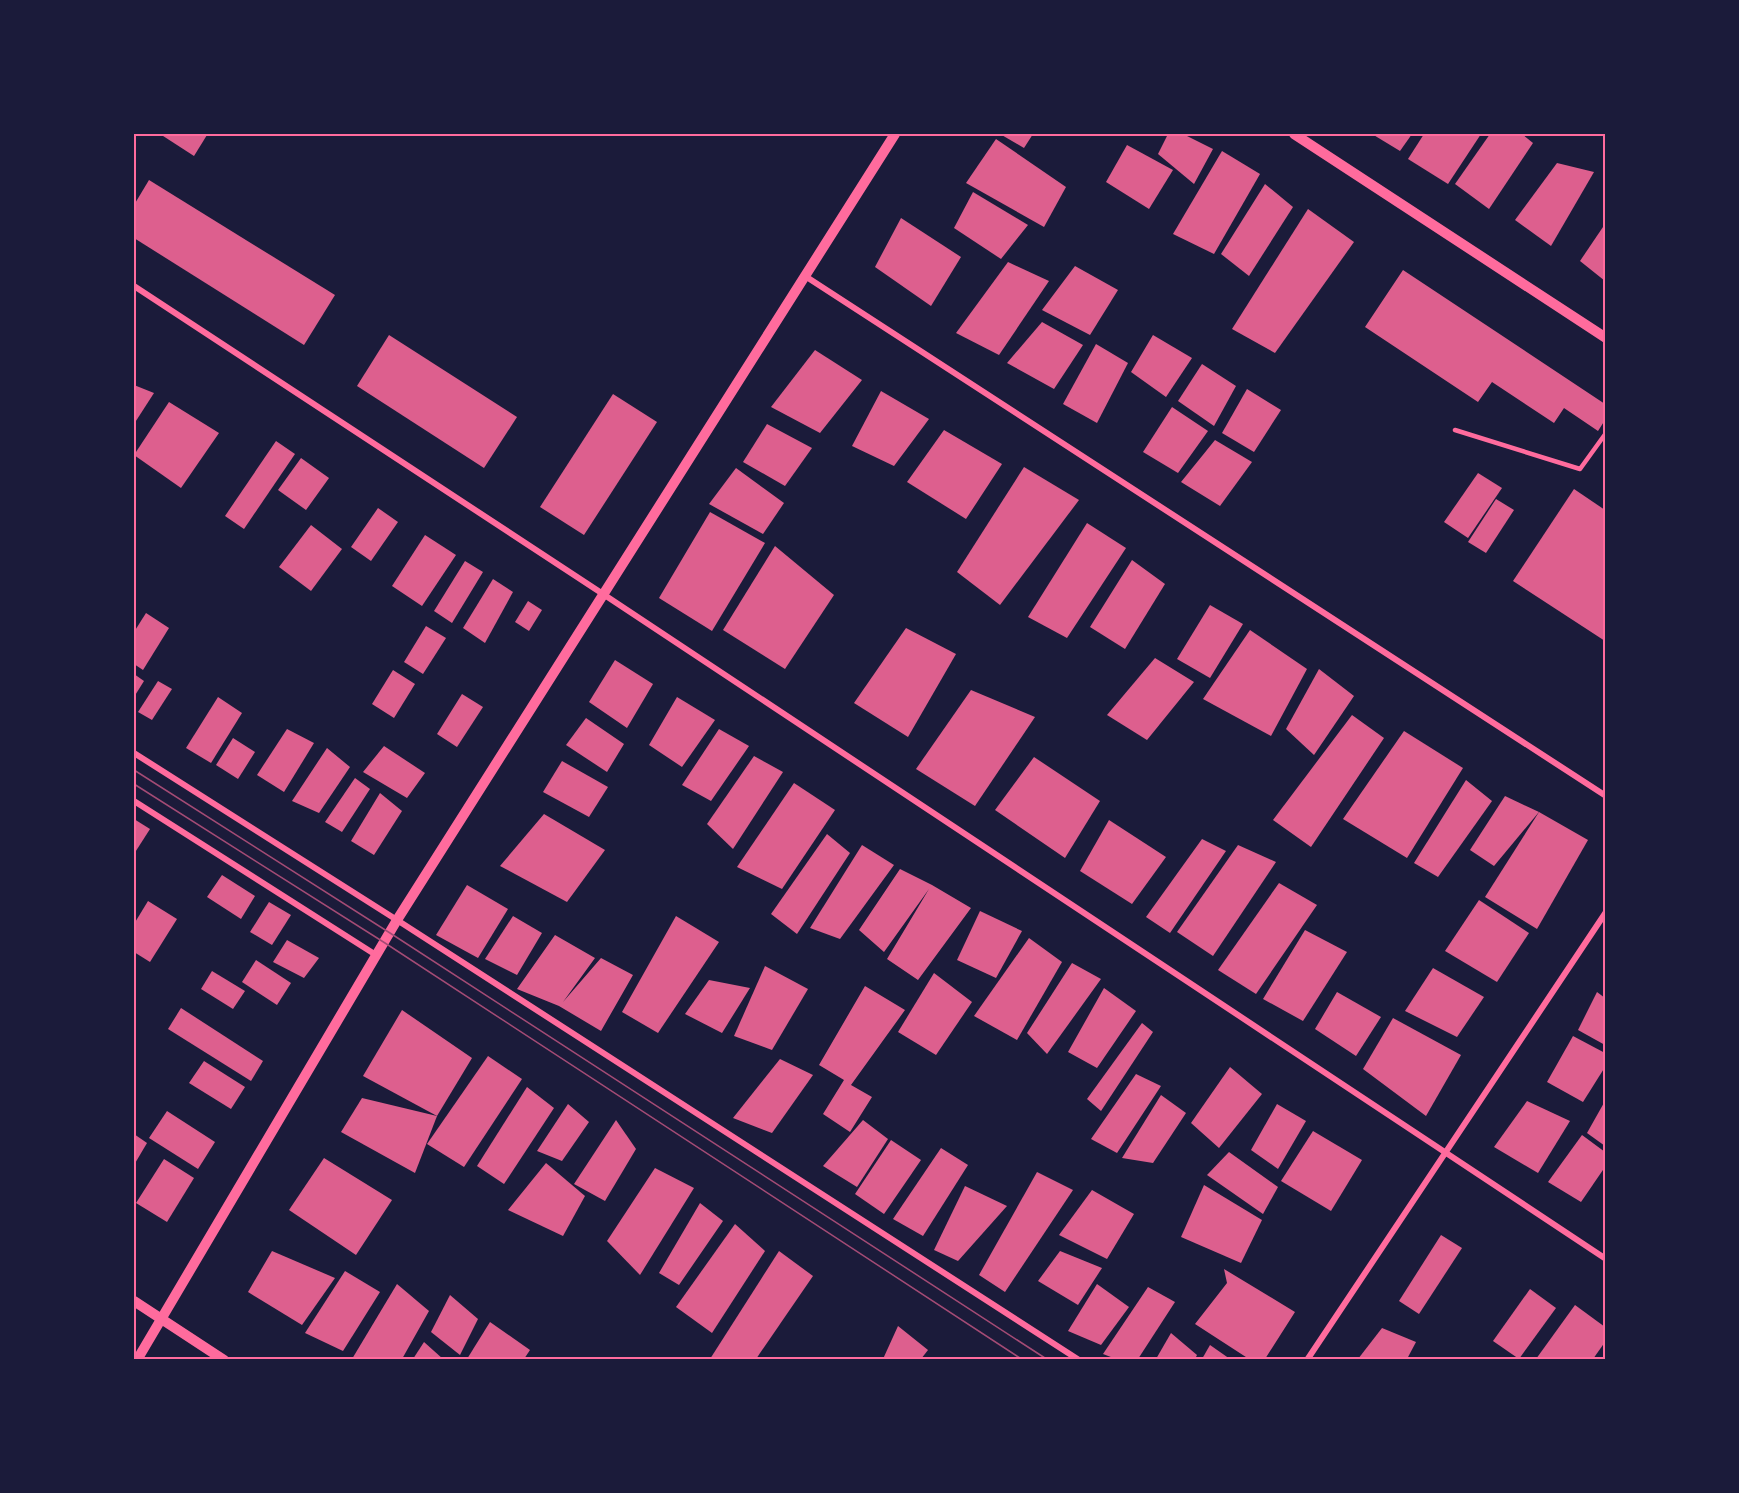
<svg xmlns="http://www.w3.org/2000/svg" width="1739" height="1493" font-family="'Golos Text',sans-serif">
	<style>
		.building { fill: #dd5f8e }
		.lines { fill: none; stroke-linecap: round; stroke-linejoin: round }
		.service { stroke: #ff6b9d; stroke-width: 4.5 }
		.minor { stroke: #ff6b9d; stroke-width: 6 }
		.tertiary { stroke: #ff6b9d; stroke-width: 10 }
		.tram { stroke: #a44b75; stroke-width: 1.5 }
		.neatline { fill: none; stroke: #ff6b9d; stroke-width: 2 }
	</style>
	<rect width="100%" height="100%" fill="#1b1b3a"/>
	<g class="building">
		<polygon points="160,134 205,134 207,135 194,156"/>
		<polygon points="1000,134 1033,134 1024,148"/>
		<polygon points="1168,134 1183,134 1213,149 1194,184 1158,154"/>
		<polygon points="1372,134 1412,134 1400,151"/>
		<polygon points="1424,134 1481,134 1448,184 1408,159"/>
		<polygon points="1490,134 1522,134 1533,143 1489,209 1455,184"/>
		<polygon points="996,139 1066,187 1044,227 966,183"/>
		<polygon points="1127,145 1173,170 1149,209 1106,182"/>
		<polygon points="1222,151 1260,174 1214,254 1173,234"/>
		<polygon points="1557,163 1594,172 1551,246 1515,220"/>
		<polygon points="149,180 335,295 304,345 134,238 134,205"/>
		<polygon points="1265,184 1293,207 1249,276 1221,254"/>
		<polygon points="973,192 1028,225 1001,259 954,228"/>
		<polygon points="1308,209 1354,242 1275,353 1232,329"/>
		<polygon points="901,218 961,257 931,306 875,267"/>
		<polygon points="1605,224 1605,281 1580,261"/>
		<polygon points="1008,262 1049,281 999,355 956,333"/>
		<polygon points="1075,266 1118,290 1090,335 1042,310"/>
		<polygon points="1403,270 1605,404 1605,420 1598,431 1564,408 1554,423 1492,382 1478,402 1365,327"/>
		<polygon points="1042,322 1083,345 1054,389 1007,363"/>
		<polygon points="389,335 517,417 484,468 357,386"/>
		<polygon points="1153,335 1192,358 1166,397 1131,372"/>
		<polygon points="1096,344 1128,363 1097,423 1063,404"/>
		<polygon points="815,350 862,380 820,433 771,407"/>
		<polygon points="1202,364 1236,386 1214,426 1178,401"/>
		<polygon points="134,385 154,393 134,424"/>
		<polygon points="1247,389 1281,410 1254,452 1222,433"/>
		<polygon points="881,391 929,419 894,466 852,446"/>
		<polygon points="613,394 657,422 584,535 540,507"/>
		<polygon points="169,402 219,433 181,488 134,455"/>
		<polygon points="1172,407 1208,431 1178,473 1143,452"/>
		<polygon points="767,424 812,448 785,486 743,462"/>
		<polygon points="944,430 1002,464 966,519 907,482"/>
		<polygon points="1215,440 1252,462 1220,506 1181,482"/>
		<polygon points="276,441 295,454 244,529 225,516"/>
		<polygon points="301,458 329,478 306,510 278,490"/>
		<polygon points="1024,467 1079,500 1000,605 957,572"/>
		<polygon points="736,468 784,503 763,534 709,504"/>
		<polygon points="1478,473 1502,488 1468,538 1444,522"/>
		<polygon points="1574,489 1605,510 1605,641 1513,581"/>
		<polygon points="1496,499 1514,510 1486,553 1468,542"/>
		<polygon points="378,508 398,522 371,561 351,547"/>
		<polygon points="710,512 765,543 712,631 659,598"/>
		<polygon points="1087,523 1126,548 1067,638 1028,617"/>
		<polygon points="311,525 342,549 311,591 279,567"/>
		<polygon points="425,535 456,555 422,606 392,586"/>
		<polygon points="775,546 834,595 785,669 723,630"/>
		<polygon points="1132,560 1165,584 1125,649 1090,627"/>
		<polygon points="465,561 483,572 452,623 434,611"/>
		<polygon points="493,579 513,592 485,643 463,628"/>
		<polygon points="528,601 542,610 529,631 515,622"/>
		<polygon points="1210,605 1243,624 1210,678 1177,659"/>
		<polygon points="146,613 169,628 143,670 134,664 134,632"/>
		<polygon points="426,626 446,638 423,674 404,662"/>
		<polygon points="906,628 956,654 908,737 854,703"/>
		<polygon points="1250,630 1307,669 1271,736 1203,699"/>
		<polygon points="1155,658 1194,682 1147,740 1107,715"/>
		<polygon points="615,660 653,684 627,728 589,702"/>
		<polygon points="1319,669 1354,696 1314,755 1286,729"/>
		<polygon points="393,670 415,684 394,718 372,704"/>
		<polygon points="134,674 144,681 134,697"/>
		<polygon points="158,681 172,689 152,720 138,712"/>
		<polygon points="971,690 1035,717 975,806 916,769"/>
		<polygon points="462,694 483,707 457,747 437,734"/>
		<polygon points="218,697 242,713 211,763 186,748"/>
		<polygon points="677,697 715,720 682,767 649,745"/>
		<polygon points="1352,715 1384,738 1311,847 1273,820"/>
		<polygon points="586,718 624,744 607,772 566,745"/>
		<polygon points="287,729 314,743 284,792 257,775"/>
		<polygon points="719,729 749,746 711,801 682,785"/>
		<polygon points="1404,731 1463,768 1407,858 1343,819"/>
		<polygon points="233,738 255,752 238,779 216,765"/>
		<polygon points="384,746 425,773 407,798 363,772"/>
		<polygon points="327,748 350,767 319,813 292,801"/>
		<polygon points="754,756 783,772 733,849 707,824"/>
		<polygon points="1034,757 1100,801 1065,858 995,810"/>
		<polygon points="562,761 608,787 589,817 543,792"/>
		<polygon points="355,778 370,789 342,832 325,822"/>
		<polygon points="1466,780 1492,801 1438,877 1414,863"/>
		<polygon points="794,783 835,810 782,889 737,867"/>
		<polygon points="380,793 402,811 374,855 351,841"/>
		<polygon points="1505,796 1539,812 1494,866 1470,850"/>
		<polygon points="1539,812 1588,840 1537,929 1485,897"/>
		<polygon points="544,814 605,850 567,902 500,866"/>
		<polygon points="134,819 150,829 134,854"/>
		<polygon points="1109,820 1166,857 1132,904 1080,871"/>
		<polygon points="827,834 850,853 797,934 771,914"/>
		<polygon points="1202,839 1226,851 1170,933 1146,917"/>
		<polygon points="862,845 894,865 840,939 810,928"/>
		<polygon points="1238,845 1276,862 1213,956 1177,932"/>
		<polygon points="900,869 932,885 971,908 918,980 887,959 929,889 884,952 859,930"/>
		<polygon points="222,875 255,896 241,919 207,897"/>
		<polygon points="1279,883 1317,905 1256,994 1218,970"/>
		<polygon points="467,885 508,909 478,958 436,935"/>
		<polygon points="1479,900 1529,933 1497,982 1445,951"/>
		<polygon points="148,901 177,919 150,962 134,952 134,924"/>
		<polygon points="269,902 291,915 272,945 250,932"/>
		<polygon points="980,911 1022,931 996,978 957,960"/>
		<polygon points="513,916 542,933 517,975 485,959"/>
		<polygon points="676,916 719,942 658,1033 622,1012"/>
		<polygon points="1305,930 1347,952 1303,1021 1263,999"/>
		<polygon points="555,935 595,958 563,1002 601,958 633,975 601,1031 559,1006 517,989"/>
		<polygon points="1029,938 1062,962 1017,1040 974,1016"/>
		<polygon points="287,940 319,958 304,978 273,962"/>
		<polygon points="256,960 291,983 277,1005 242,982"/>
		<polygon points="1072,963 1101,979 1047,1054 1027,1033"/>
		<polygon points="765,966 808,989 772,1050 734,1036"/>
		<polygon points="1433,968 1484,997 1457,1037 1405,1011"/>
		<polygon points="212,971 245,991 233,1009 201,989"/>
		<polygon points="934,973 972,1002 936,1055 898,1032"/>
		<polygon points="709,980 750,988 722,1033 685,1014"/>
		<polygon points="865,986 905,1010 851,1085 872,1097 850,1132 823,1114 844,1080 819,1065"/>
		<polygon points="1104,988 1136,1011 1097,1068 1068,1052"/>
		<polygon points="1337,992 1381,1017 1356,1056 1315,1029"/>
		<polygon points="1597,992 1605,998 1605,1045 1578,1030"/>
		<polygon points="181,1008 263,1061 251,1081 168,1029"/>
		<polygon points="402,1010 472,1058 437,1116 363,1076"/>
		<polygon points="1393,1018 1461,1055 1426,1116 1363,1069"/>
		<polygon points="1142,1023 1153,1032 1101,1111 1087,1099"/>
		<polygon points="1573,1036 1605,1053 1605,1067 1583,1102 1547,1082"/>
		<polygon points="488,1056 522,1079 464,1167 427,1144"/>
		<polygon points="780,1059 813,1075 772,1133 733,1118"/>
		<polygon points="204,1061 245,1087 231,1109 189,1083"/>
		<polygon points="1230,1067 1262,1094 1219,1148 1191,1123"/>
		<polygon points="1136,1074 1161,1086 1117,1153 1091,1139"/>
		<polygon points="527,1087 554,1108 504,1184 477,1166"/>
		<polygon points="1161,1095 1186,1113 1153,1163 1122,1158"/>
		<polygon points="362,1098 437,1116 415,1173 341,1132"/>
		<polygon points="1527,1101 1570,1121 1538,1173 1494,1147"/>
		<polygon points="1605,1101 1605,1146 1587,1133"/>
		<polygon points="568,1104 589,1122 562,1161 537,1151"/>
		<polygon points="1277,1104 1306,1121 1278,1169 1251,1150"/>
		<polygon points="167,1111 215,1142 198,1169 149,1138"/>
		<polygon points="616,1120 636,1149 605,1201 574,1184"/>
		<polygon points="863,1120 888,1139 857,1187 823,1166"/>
		<polygon points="1313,1131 1362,1160 1331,1211 1281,1181"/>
		<polygon points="134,1134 147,1143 134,1165"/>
		<polygon points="1582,1135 1605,1152 1605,1167 1581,1202 1548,1182"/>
		<polygon points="891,1140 921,1160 884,1214 855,1194"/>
		<polygon points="941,1148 968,1165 923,1236 893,1219"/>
		<polygon points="1229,1152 1278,1187 1263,1214 1207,1175"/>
		<polygon points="324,1158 392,1200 356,1255 289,1210"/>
		<polygon points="164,1159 194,1178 167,1222 136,1203"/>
		<polygon points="546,1163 585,1196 563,1236 508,1210"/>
		<polygon points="655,1168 694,1188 640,1275 607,1241"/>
		<polygon points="1037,1172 1073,1190 1005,1292 979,1275"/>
		<polygon points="1204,1185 1262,1220 1241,1263 1181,1237"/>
		<polygon points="965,1186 1007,1206 958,1261 934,1250"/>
		<polygon points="1092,1190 1134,1214 1107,1259 1059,1235"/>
		<polygon points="700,1203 723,1221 679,1285 659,1273"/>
		<polygon points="735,1224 765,1251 712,1333 676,1307"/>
		<polygon points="1441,1235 1462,1248 1419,1314 1399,1301"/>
		<polygon points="272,1251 335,1278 302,1325 248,1292"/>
		<polygon points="779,1251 813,1276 756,1359 710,1359"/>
		<polygon points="1060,1251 1102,1268 1078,1305 1038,1281"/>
		<polygon points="1224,1269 1295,1312 1265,1359 1249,1359 1195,1324 1227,1283"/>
		<polygon points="345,1271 380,1292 343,1351 305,1333"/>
		<polygon points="397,1284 429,1311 402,1359 352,1359"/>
		<polygon points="1097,1284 1129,1307 1101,1345 1068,1331"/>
		<polygon points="1148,1287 1175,1302 1138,1359 1116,1359 1103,1354"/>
		<polygon points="1530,1289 1556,1308 1519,1359 1493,1341"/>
		<polygon points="450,1295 478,1319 460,1355 431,1332"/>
		<polygon points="1575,1305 1605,1327 1605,1342 1593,1359 1536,1359"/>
		<polygon points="490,1322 530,1350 524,1359 467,1359"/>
		<polygon points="898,1326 928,1350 921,1359 883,1359"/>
		<polygon points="1382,1328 1416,1342 1407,1359 1358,1359"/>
		<polygon points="1171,1333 1197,1355 1195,1359 1156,1359"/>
		<polygon points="424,1342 443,1359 413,1359"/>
		<polygon points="1210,1345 1230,1359 1202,1359"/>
	</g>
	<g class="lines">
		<polyline class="service" points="1455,430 1580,469 1606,433"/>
		<g class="minor">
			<polyline points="805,276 1606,796"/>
			<polyline points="134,286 603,594 1606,1259"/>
			<polyline points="134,753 397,920 1079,1360"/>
			<polyline points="134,801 376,955"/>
			<polyline points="1307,1360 1606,912"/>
		</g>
		<g class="tertiary">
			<polyline points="1294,134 1606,338"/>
			<polyline points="134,1301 224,1360"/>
			<polyline points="137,1360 397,920 895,134"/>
		</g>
		<g class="tram">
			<polyline points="134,770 390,933 1048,1360"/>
			<polyline points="134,784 385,943 1023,1360"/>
		</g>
	</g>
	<rect width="1739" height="1493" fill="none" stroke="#1b1b3a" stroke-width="270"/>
	<rect x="135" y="135" width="1469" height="1223" class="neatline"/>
</svg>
